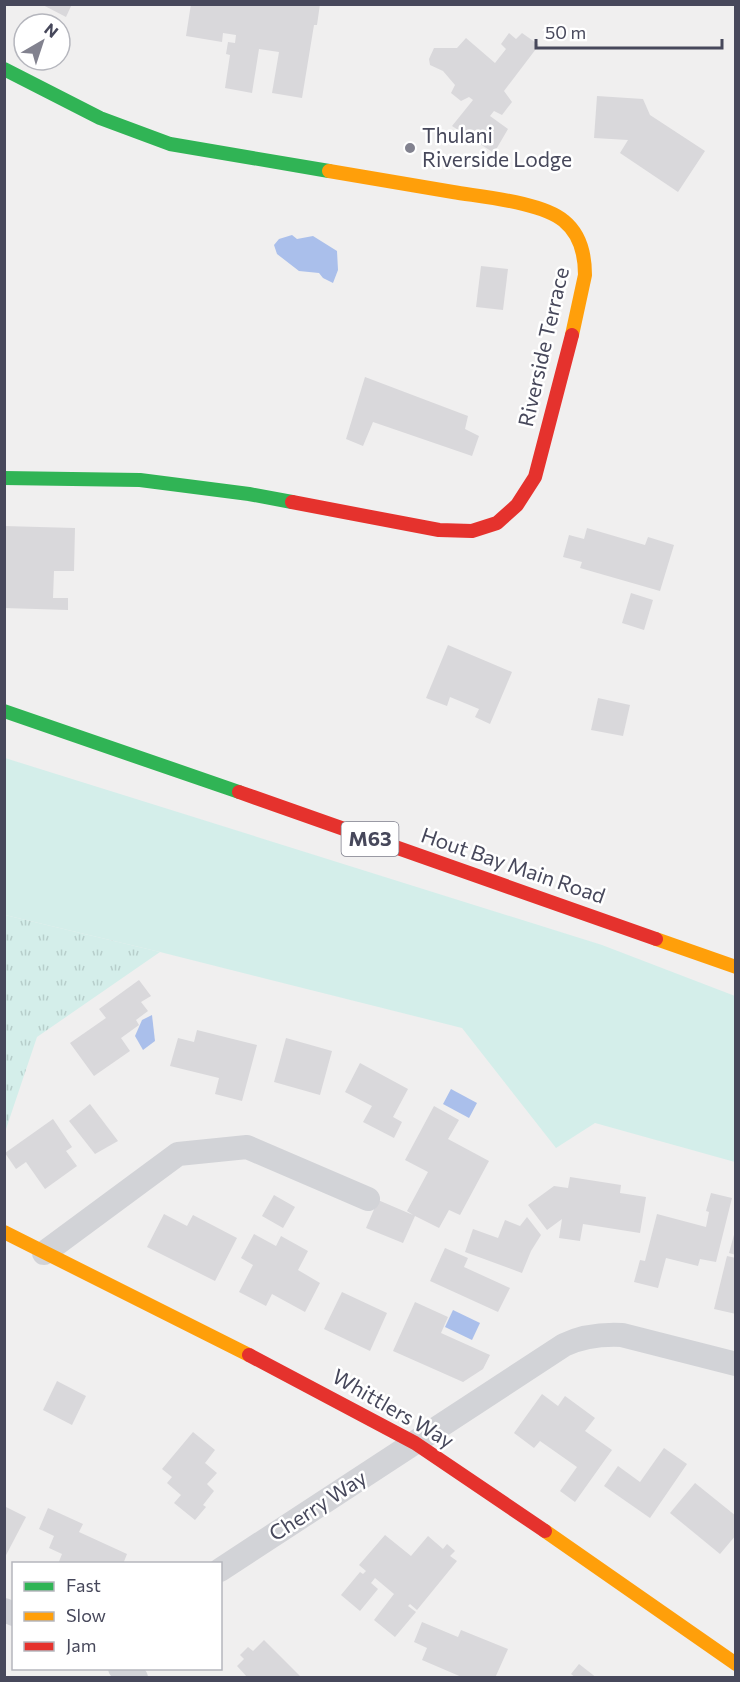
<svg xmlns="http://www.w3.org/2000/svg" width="740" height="1682" font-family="Commissioner,sans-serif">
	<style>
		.grass { fill: #d4eeea }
		.park { fill: url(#park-tufts) }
		.water { fill: #aabfeb }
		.building { fill: #d9d8db }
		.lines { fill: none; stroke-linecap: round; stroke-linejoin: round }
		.street { stroke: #d2d3d7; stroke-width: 24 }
		.fast { stroke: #30b455; stroke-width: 14 }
		.slow { stroke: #ff9f0a; stroke-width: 14 }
		.jam { stroke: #e5322d; stroke-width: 14 }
		.poi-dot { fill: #82828f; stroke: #fff; stroke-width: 2 }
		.labels { text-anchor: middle; stroke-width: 5; stroke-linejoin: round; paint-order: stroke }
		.shield { fill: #fff; stroke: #7e7f8c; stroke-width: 1.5 }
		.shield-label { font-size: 20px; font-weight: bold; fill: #47485b }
		.poi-label { font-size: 21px; fill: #47485b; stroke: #fff; text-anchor: start }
		.street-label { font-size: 21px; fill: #47485b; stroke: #fff }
	</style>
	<defs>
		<pattern id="park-tufts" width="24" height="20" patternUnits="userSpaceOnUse" patternTransform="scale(1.5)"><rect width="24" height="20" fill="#d4eeea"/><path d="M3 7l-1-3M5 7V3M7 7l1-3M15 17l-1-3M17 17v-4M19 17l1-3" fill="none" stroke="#b7cecb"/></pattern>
	</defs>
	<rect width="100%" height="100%" fill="#f0efef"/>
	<polygon class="grass" points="5,758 602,945 735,996 735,1162 595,1123 556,1148 462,1028 160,952 5,915"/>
	<polygon class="park" points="5,915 160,952 37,1037 5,1132"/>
	<g class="water">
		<polygon points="292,235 297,239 313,236 337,251 338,270 333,283 323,278 319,273 299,271 277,254 274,245 279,239"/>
		<polygon points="152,1015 155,1041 143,1050 135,1036 142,1020"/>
		<polygon points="451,1089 477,1103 469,1118 443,1104"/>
		<polygon points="453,1310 480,1323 472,1340 445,1327"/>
	</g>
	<g class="building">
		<polygon points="41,4 72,4 66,17"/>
		<polygon points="191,4 320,4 317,25 314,25 302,98 272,93 279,52 259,49 252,93 225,88 230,55 226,54 228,42 235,43 236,35 223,33 222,42 186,36"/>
		<polygon points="509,33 516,39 522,33 539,45 504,91 512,102 502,115 494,111 490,116 508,129 494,153 452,126 473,100 469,97 461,101 451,93 455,85 443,71 430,65 429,59 434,48 457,48 466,38 495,63 506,49 501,44"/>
		<polygon points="597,96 643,99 650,115 705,151 678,192 620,153 628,140 594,138"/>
		<polygon points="481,266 508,269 503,310 476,307"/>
		<polygon points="365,377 468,416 465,429 479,436 472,456 373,422 363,446 346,439"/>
		<polygon points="4,526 75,528 74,571 54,571 53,598 68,598 68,610 4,608"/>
		<polygon points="587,528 645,545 648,537 674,545 660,591 580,568 582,562 563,557 569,535 584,539"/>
		<polygon points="631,593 653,600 644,630 622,623"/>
		<polygon points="448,645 512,672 490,724 475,717 479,709 450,697 447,706 426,698"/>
		<polygon points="598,698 630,705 623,736 591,730"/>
		<polygon points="139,980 151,996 141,1002 148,1011 136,1020 139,1025 121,1038 130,1051 94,1076 70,1043 106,1018 99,1009"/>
		<polygon points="197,1030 257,1045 242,1101 215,1094 219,1078 170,1066 178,1038 194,1042"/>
		<polygon points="286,1038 332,1051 320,1095 274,1082"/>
		<polygon points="360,1063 408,1089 393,1117 402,1122 394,1138 363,1122 372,1106 345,1092"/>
		<polygon points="90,1104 118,1141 95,1154 69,1121"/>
		<polygon points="434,1106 459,1120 448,1139 489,1161 460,1215 449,1210 439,1228 415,1216 403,1243 366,1228 378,1200 413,1215 407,1211 428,1172 405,1160"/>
		<polygon points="53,1119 72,1147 66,1151 77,1166 45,1189 26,1162 16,1169 5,1153"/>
		<polygon points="570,1177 621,1185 620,1193 646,1197 640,1233 583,1224 580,1241 559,1238 562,1219 547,1230 528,1205 554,1186 568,1188"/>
		<polygon points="711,1193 732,1198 716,1262 700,1259 698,1266 666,1258 658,1288 634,1282 640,1260 645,1261 657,1214 706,1227 709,1212 706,1211"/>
		<polygon points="274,1195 295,1207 283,1228 262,1216"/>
		<polygon points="164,1214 187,1226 193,1215 237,1238 215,1281 147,1247"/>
		<polygon points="527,1217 541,1235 531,1251 522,1273 465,1252 473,1229 498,1238 505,1220 520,1226"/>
		<polygon points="735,1231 736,1231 736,1255 729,1253"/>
		<polygon points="254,1234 276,1246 281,1236 308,1251 298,1270 320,1283 305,1312 272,1294 266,1306 239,1292 253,1265 241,1258"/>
		<polygon points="445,1248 468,1258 464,1267 510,1288 498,1312 430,1281"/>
		<polygon points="727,1256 736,1258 736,1314 714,1309"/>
		<polygon points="342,1292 387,1313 370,1351 324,1329"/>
		<polygon points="415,1302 448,1317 441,1333 490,1355 483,1369 463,1382 393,1351"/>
		<polygon points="57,1381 86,1396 72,1425 43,1410"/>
		<polygon points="542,1394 558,1406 565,1396 595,1418 585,1431 612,1450 575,1502 560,1491 577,1467 540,1441 534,1448 514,1433"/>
		<polygon points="193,1432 215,1450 205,1463 217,1473 207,1484 214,1491 203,1505 206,1507 195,1520 174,1503 181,1495 167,1483 172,1477 162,1469"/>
		<polygon points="664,1448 687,1464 650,1518 604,1486 618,1466 640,1482"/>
		<polygon points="695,1483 736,1516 736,1535 720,1554 670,1513"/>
		<polygon points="4,1506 26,1517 4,1559"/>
		<polygon points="48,1508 83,1524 79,1532 127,1554 123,1564 58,1564 62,1554 49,1548 54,1536 39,1529"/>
		<polygon points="385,1535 411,1556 428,1536 443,1549 447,1544 455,1551 450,1556 457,1561 417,1610 410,1604 408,1606 416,1612 395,1637 374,1620 394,1594 375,1578 371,1583 378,1589 360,1611 341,1595 360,1572 363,1574 366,1571 359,1565"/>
		<polygon points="422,1622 458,1637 461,1630 508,1649 495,1678 464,1678 422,1660 427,1648 414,1642"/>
		<polygon points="264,1640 302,1678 248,1678 237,1666 244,1659 240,1655 248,1647 253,1651"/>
		<polygon points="579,1664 597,1678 576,1678 571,1674"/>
	</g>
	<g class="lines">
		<g class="street">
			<polyline points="44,1253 178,1154 247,1147 368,1199"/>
			<path d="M220,1570L564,1345C583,1336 601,1334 622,1335L736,1364"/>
			<polyline points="4,1610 14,1614"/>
			<polyline points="120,1668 136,1678"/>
		</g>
		<g class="fast">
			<polyline points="4,69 100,118 170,144 329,171"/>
			<polyline points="4,478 140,480 249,494 292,502"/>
			<polyline points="4,711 239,792"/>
		</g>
		<g class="slow">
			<path d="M329,171C370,178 412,185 453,192C482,197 542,202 564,221C580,234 585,255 585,275L572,335"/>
			<polyline points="656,939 736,967"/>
			<polyline points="4,1232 249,1355"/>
			<polyline points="545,1531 736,1664"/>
		</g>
		<g class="jam">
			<polyline points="292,502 439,530 472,531 497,523 517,505 535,477 572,335"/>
			<polyline points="239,792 656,939"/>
			<polyline points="249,1355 415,1443 545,1531"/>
		</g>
	</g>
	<circle class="poi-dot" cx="410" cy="148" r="6"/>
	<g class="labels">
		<rect class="shield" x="341.5" y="822" width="57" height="34" rx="4.5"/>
		<g class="shield-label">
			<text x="370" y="846">M63</text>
		</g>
		<g class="poi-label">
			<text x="422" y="143">Thulani<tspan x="422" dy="24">Riverside Lodge</tspan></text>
		</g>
		<g class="street-label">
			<text transform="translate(544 347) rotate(-77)" y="7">Riverside Terrace</text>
			<text transform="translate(513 866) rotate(19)" y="7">Hout Bay Main Road</text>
			<text transform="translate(393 1409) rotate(30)" y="7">Whittlers Way</text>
			<text transform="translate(318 1506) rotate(-33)" y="7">Cherry Way</text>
		</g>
	</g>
	<rect width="740" height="1682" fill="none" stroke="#47485b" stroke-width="12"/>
	<rect x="12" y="1562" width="210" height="108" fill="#ffffff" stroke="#b5b6bd" stroke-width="1.5"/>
	<rect x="24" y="1582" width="30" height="9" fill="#30b455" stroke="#b5b6bd" stroke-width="1.5"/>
	<text x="66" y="1592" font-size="18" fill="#47485b">Fast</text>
	<rect x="24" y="1612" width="30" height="9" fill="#ff9f0a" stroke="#b5b6bd" stroke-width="1.5"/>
	<text x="66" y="1622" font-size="18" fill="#47485b">Slow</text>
	<rect x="24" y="1642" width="30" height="9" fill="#e5322d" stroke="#b5b6bd" stroke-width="1.5"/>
	<text x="66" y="1652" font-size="18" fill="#47485b">Jam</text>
	<g transform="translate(42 42) rotate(39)"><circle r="28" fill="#ffffff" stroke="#b5b6bd" stroke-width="1.5"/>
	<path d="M0-4.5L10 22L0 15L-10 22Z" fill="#82828f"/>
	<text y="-9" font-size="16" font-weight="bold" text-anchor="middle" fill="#47485b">N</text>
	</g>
	<path d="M536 39v9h186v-9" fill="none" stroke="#47485b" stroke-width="3"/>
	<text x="545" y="39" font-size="18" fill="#47485b" stroke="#ffffff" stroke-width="4.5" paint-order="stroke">50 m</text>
</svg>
